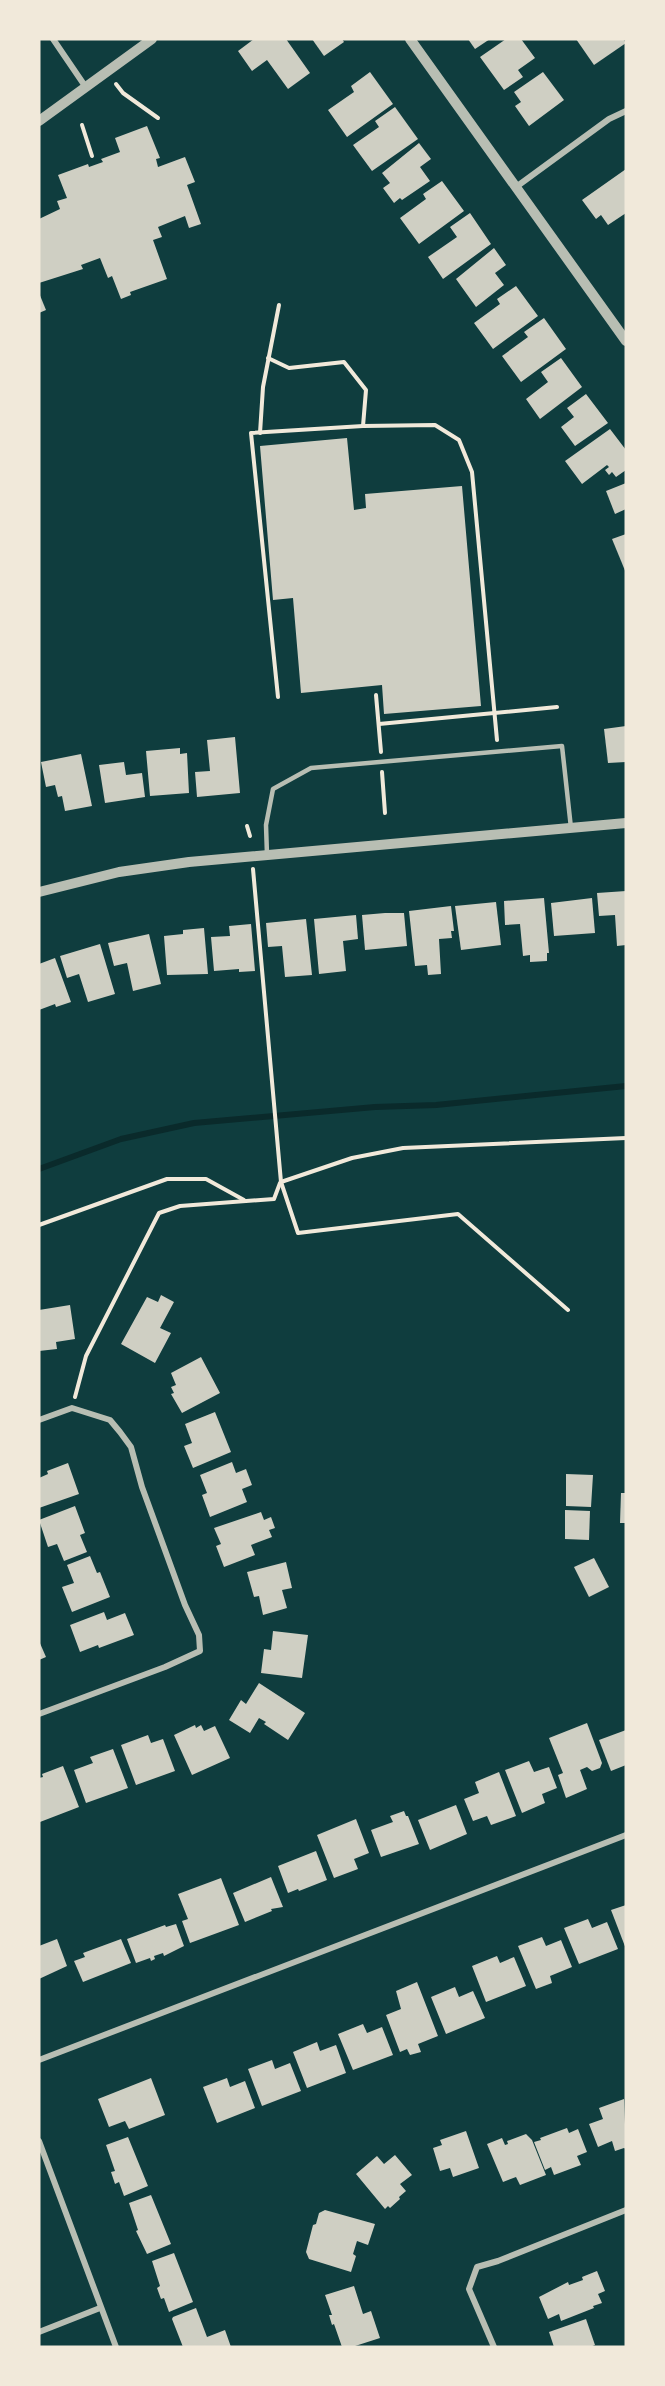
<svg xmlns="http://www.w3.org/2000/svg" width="665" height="2386" font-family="'Golos Text',sans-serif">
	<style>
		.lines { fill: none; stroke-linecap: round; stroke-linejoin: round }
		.stream { stroke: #0a2a2b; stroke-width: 6 }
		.building { fill: #cfcfc3 }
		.path { stroke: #f1e9da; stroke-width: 4 }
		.service { stroke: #b8beb3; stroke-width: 4.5 }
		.minor { stroke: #b8beb3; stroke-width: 6 }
		.tertiary { stroke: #b8beb3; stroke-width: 10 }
	</style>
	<rect width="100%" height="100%" fill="#0f3d3e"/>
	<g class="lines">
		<polyline class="stream" points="39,1169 121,1139 194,1123 375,1107 436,1105 626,1086"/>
	</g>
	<g class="building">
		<polygon points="254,39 286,39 310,73 288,89 267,60 252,71 238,51"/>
		<polygon points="312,39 342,39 344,42 324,56"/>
		<polygon points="468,39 490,39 475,49"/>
		<polygon points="506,39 521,39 535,58 518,70 523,77 504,90 480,57"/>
		<polygon points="576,39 623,39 626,43 594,65"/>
		<polygon points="370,72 393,104 347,137 328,110 354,92 351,86"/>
		<polygon points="543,72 564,100 529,126 515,106 521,102 514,92"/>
		<polygon points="395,107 418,139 372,171 353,145 379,127 375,121"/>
		<polygon points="147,126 160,158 156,159 158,167 185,157 195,182 187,185 201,224 189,228 185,216 158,227 162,237 153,240 167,279 130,292 131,295 121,299 112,276 108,278 100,258 81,265 83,269 39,283 39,219 60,209 57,201 67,198 58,175 88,164 89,167 103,162 101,159 120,152 115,138"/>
		<polygon points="419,143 431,159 420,167 430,181 402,200 400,198 394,203 383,188 390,183 382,173"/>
		<polygon points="626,169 626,213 608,225 601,215 596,219 582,200"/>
		<polygon points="442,181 464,211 419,244 400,218 426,199 423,194"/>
		<polygon points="470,213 491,244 443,279 428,257 457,237 450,227"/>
		<polygon points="494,248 506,265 495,273 504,285 476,307 456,279"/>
		<polygon points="516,286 538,316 493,349 474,323 500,304 497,299"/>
		<polygon points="39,293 46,310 39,313"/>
		<polygon points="544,318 566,349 521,382 502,356 528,337 524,332"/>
		<polygon points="561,358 582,387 540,419 526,399 548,382 541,372"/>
		<polygon points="586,394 608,423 575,446 561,427 574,417 567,408"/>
		<polygon points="610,429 626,450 626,470 616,477 612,472 609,475 605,470 609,467 607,465 582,484 565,461"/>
		<polygon points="347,438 354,510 366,508 365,494 462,486 481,706 384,714 382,685 301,693 293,598 273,600 260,446"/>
		<polygon points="626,483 626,509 615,514 606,491"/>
		<polygon points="626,534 626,573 612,539"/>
		<polygon points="626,726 626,762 608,763 604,729"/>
		<polygon points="235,737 240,793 197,797 195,772 210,771 207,740"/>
		<polygon points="180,748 180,754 187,753 189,793 150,796 146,751"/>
		<polygon points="81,754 92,806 65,811 62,796 58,797 55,785 46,787 41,762"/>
		<polygon points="124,762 126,775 142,773 145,797 105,803 99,765"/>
		<polygon points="626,891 626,945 617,946 615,915 599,916 597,893"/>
		<polygon points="544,898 549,953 547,953 547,961 530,962 530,955 523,956 520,924 505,925 504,901"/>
		<polygon points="592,898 595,933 554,936 551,903"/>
		<polygon points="496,902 501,945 461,950 455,906"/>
		<polygon points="451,906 454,931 451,931 452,938 439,939 441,974 428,975 427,965 415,966 409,911"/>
		<polygon points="385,913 404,913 407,946 365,950 362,915"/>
		<polygon points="356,915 358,939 343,941 346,971 319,974 314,919"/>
		<polygon points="306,919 312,975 285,977 282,946 268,947 266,923"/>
		<polygon points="251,924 255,971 239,972 239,969 214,971 211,937 230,936 229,926"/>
		<polygon points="204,928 208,974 167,975 164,936 183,934 183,930"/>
		<polygon points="149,934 161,984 133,991 127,963 114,966 108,943"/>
		<polygon points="100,944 115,994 88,1002 79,974 67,978 60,956"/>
		<polygon points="55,958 71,1002 56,1007 55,1004 39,1010 39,964"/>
		<polygon points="161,1295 174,1302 160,1328 171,1333 155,1363 121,1344 147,1297 158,1302"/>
		<polygon points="70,1305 75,1339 56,1342 57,1349 39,1351 39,1310"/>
		<polygon points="201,1357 220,1393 182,1413 171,1394 174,1393 171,1387 176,1385 171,1373"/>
		<polygon points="215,1412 231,1452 193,1468 184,1446 192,1443 185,1424"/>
		<polygon points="232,1462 236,1473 246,1469 252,1485 242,1489 247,1502 210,1517 202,1495 207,1493 200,1475"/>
		<polygon points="68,1463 79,1494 39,1508 39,1478 48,1474 47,1471"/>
		<polygon points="566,1474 593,1475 591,1507 566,1506"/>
		<polygon points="621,1493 626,1493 626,1523 620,1523"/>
		<polygon points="75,1506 85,1533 80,1535 87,1552 64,1561 57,1544 48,1547 39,1520"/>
		<polygon points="565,1510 590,1511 589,1540 565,1539"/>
		<polygon points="261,1512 264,1520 271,1517 275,1528 269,1530 272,1537 251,1545 255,1555 224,1567 216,1546 221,1544 214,1528"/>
		<polygon points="90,1556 97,1573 100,1572 110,1597 72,1612 62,1587 74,1583 67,1565"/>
		<polygon points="594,1558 609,1587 589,1597 574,1567"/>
		<polygon points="286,1562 292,1588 282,1590 287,1608 263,1615 259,1596 254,1597 247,1572"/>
		<polygon points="104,1612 107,1620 125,1613 134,1635 99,1648 98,1645 80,1652 70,1625"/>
		<polygon points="273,1631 308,1635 302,1678 261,1673 264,1649 271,1650"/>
		<polygon points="39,1641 46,1657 39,1660"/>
		<polygon points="259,1683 305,1713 288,1740 264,1724 266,1722 259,1718 250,1733 229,1720 241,1700 246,1704"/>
		<polygon points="587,1723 602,1763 600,1768 592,1771 587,1767 580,1770 587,1789 566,1798 558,1775 563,1773 549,1738"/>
		<polygon points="195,1725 196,1728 201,1725 204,1731 215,1726 230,1758 192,1775 174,1735"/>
		<polygon points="626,1730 626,1765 611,1771 599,1740"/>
		<polygon points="148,1735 151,1743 163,1739 175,1771 136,1785 121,1745"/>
		<polygon points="113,1749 128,1788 86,1803 74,1770 93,1763 90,1757"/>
		<polygon points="529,1761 534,1772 549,1767 557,1788 542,1794 545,1803 522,1813 505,1770"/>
		<polygon points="63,1766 79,1807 40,1822 39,1778 43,1777 42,1774"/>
		<polygon points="499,1772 516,1816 491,1825 487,1816 473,1821 464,1799 479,1793 475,1782"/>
		<polygon points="456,1805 467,1834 430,1850 418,1820"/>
		<polygon points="404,1811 406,1816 408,1816 419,1844 381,1857 371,1830 393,1822 390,1816"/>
		<polygon points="356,1819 369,1853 354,1859 358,1869 334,1878 317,1835"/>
		<polygon points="316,1851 327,1880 299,1891 298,1889 288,1893 278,1866"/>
		<polygon points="271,1877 283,1907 271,1909 272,1911 245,1922 233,1893"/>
		<polygon points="221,1878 239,1925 190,1943 182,1921 188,1919 178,1894"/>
		<polygon points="626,1905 626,1949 611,1910"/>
		<polygon points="588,1919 592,1928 607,1922 618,1949 579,1964 564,1928"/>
		<polygon points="176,1924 184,1946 164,1956 163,1953 154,1956 155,1959 151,1961 150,1958 136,1963 127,1939 165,1925 166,1927"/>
		<polygon points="542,1937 546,1946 561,1940 572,1967 550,1976 552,1983 536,1989 518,1946"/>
		<polygon points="57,1939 67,1966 39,1979 39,1946"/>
		<polygon points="121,1939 131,1963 83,1982 74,1961 85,1957 83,1953"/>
		<polygon points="497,1956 500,1963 514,1957 526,1986 486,2002 472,1966"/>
		<polygon points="417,1982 438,2036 418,2044 421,2052 410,2055 407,2049 400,2052 386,2015 401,2009 396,1991"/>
		<polygon points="455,1987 459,1997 473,1991 485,2018 446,2034 431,1997"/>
		<polygon points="363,2024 367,2033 382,2027 393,2055 353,2070 338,2034"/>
		<polygon points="317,2042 320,2051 336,2045 346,2073 307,2088 293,2052"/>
		<polygon points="272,2060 275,2069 290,2063 301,2091 262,2106 248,2069"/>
		<polygon points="151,2078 165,2115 129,2129 125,2121 109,2127 98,2099"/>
		<polygon points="227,2078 230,2087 245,2081 255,2108 217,2123 203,2087"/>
		<polygon points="624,2099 626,2149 624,2148 615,2151 612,2141 598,2147 589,2124 603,2119 599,2108"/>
		<polygon points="567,2128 569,2133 578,2129 587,2152 577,2156 581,2165 554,2175 551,2167 545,2170 534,2142 541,2140 540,2138"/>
		<polygon points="466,2131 479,2168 453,2177 450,2168 440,2171 433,2148 442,2145 440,2140"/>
		<polygon points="526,2134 532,2140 546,2175 520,2185 516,2177 503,2182 487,2144 502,2138 505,2145 508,2144 507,2141"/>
		<polygon points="128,2137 148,2186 124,2196 119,2182 115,2184 111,2172 115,2171 106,2145"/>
		<polygon points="395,2155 412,2175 400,2184 406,2191 399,2197 400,2199 390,2208 388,2206 385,2209 356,2174 377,2156 384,2164"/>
		<polygon points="151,2195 171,2244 147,2254 136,2231 138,2230 129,2203"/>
		<polygon points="325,2210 375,2224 368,2245 357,2241 353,2254 356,2256 351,2272 309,2259 306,2252 313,2225 316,2224 319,2213"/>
		<polygon points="174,2253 193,2302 169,2312 164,2298 161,2299 157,2288 160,2286 152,2261"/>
		<polygon points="597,2271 605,2291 598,2294 602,2303 593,2306 594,2308 561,2321 559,2314 548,2319 539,2297 568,2282 569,2285 583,2280 582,2277"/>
		<polygon points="354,2286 363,2314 371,2311 380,2338 352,2347 342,2347 334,2324 332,2325 329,2315 332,2315 325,2295"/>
		<polygon points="196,2308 207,2337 225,2330 231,2347 183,2347 172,2319 173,2317"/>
		<polygon points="586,2319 595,2345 590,2347 554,2347 549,2332"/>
	</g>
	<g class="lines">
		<g class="path">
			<polyline points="116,84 123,93 158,118"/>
			<polyline points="82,125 92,156"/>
			<polyline points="268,358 289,368 344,362 366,390 363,426"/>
			<polyline points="260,433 263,387 279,305"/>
			<polyline points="376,695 381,752"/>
			<polyline points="278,697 251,433 363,426 435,425 459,440 472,472 497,740"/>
			<polyline points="379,724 557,707"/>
			<polyline points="382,772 385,813"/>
			<polyline points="247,826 250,836"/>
			<polyline points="253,869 281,1182 298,1233 458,1214 568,1310"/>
			<polyline points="281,1182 352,1158 403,1148 626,1138"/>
			<polyline points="39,1225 167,1179 206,1179 244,1200"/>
			<polyline points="75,1397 86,1356 159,1213 180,1206 274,1199 280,1183"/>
		</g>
		<polyline class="service" points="267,855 266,825 273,789 311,768 562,746 571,828"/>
		<g class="minor">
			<polyline points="53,39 85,86"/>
			<polyline points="516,187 609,119 626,111"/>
			<polyline points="39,1420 72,1408 110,1420 120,1432 131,1447 142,1487 185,1605 199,1635 200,1651 165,1667 39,1714"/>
			<polyline points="39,2060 626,1835"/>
			<polyline points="39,2141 116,2347"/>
			<polyline points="39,2332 100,2308"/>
			<polyline points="494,2347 469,2289 477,2267 498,2261 626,2210"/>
		</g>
		<g class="tertiary">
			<polyline points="410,39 626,341"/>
			<polyline points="39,121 152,39"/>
			<polyline points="39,892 119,872 189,862 626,823"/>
		</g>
	</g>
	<rect width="665" height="2386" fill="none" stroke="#f1e9da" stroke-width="81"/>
</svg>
